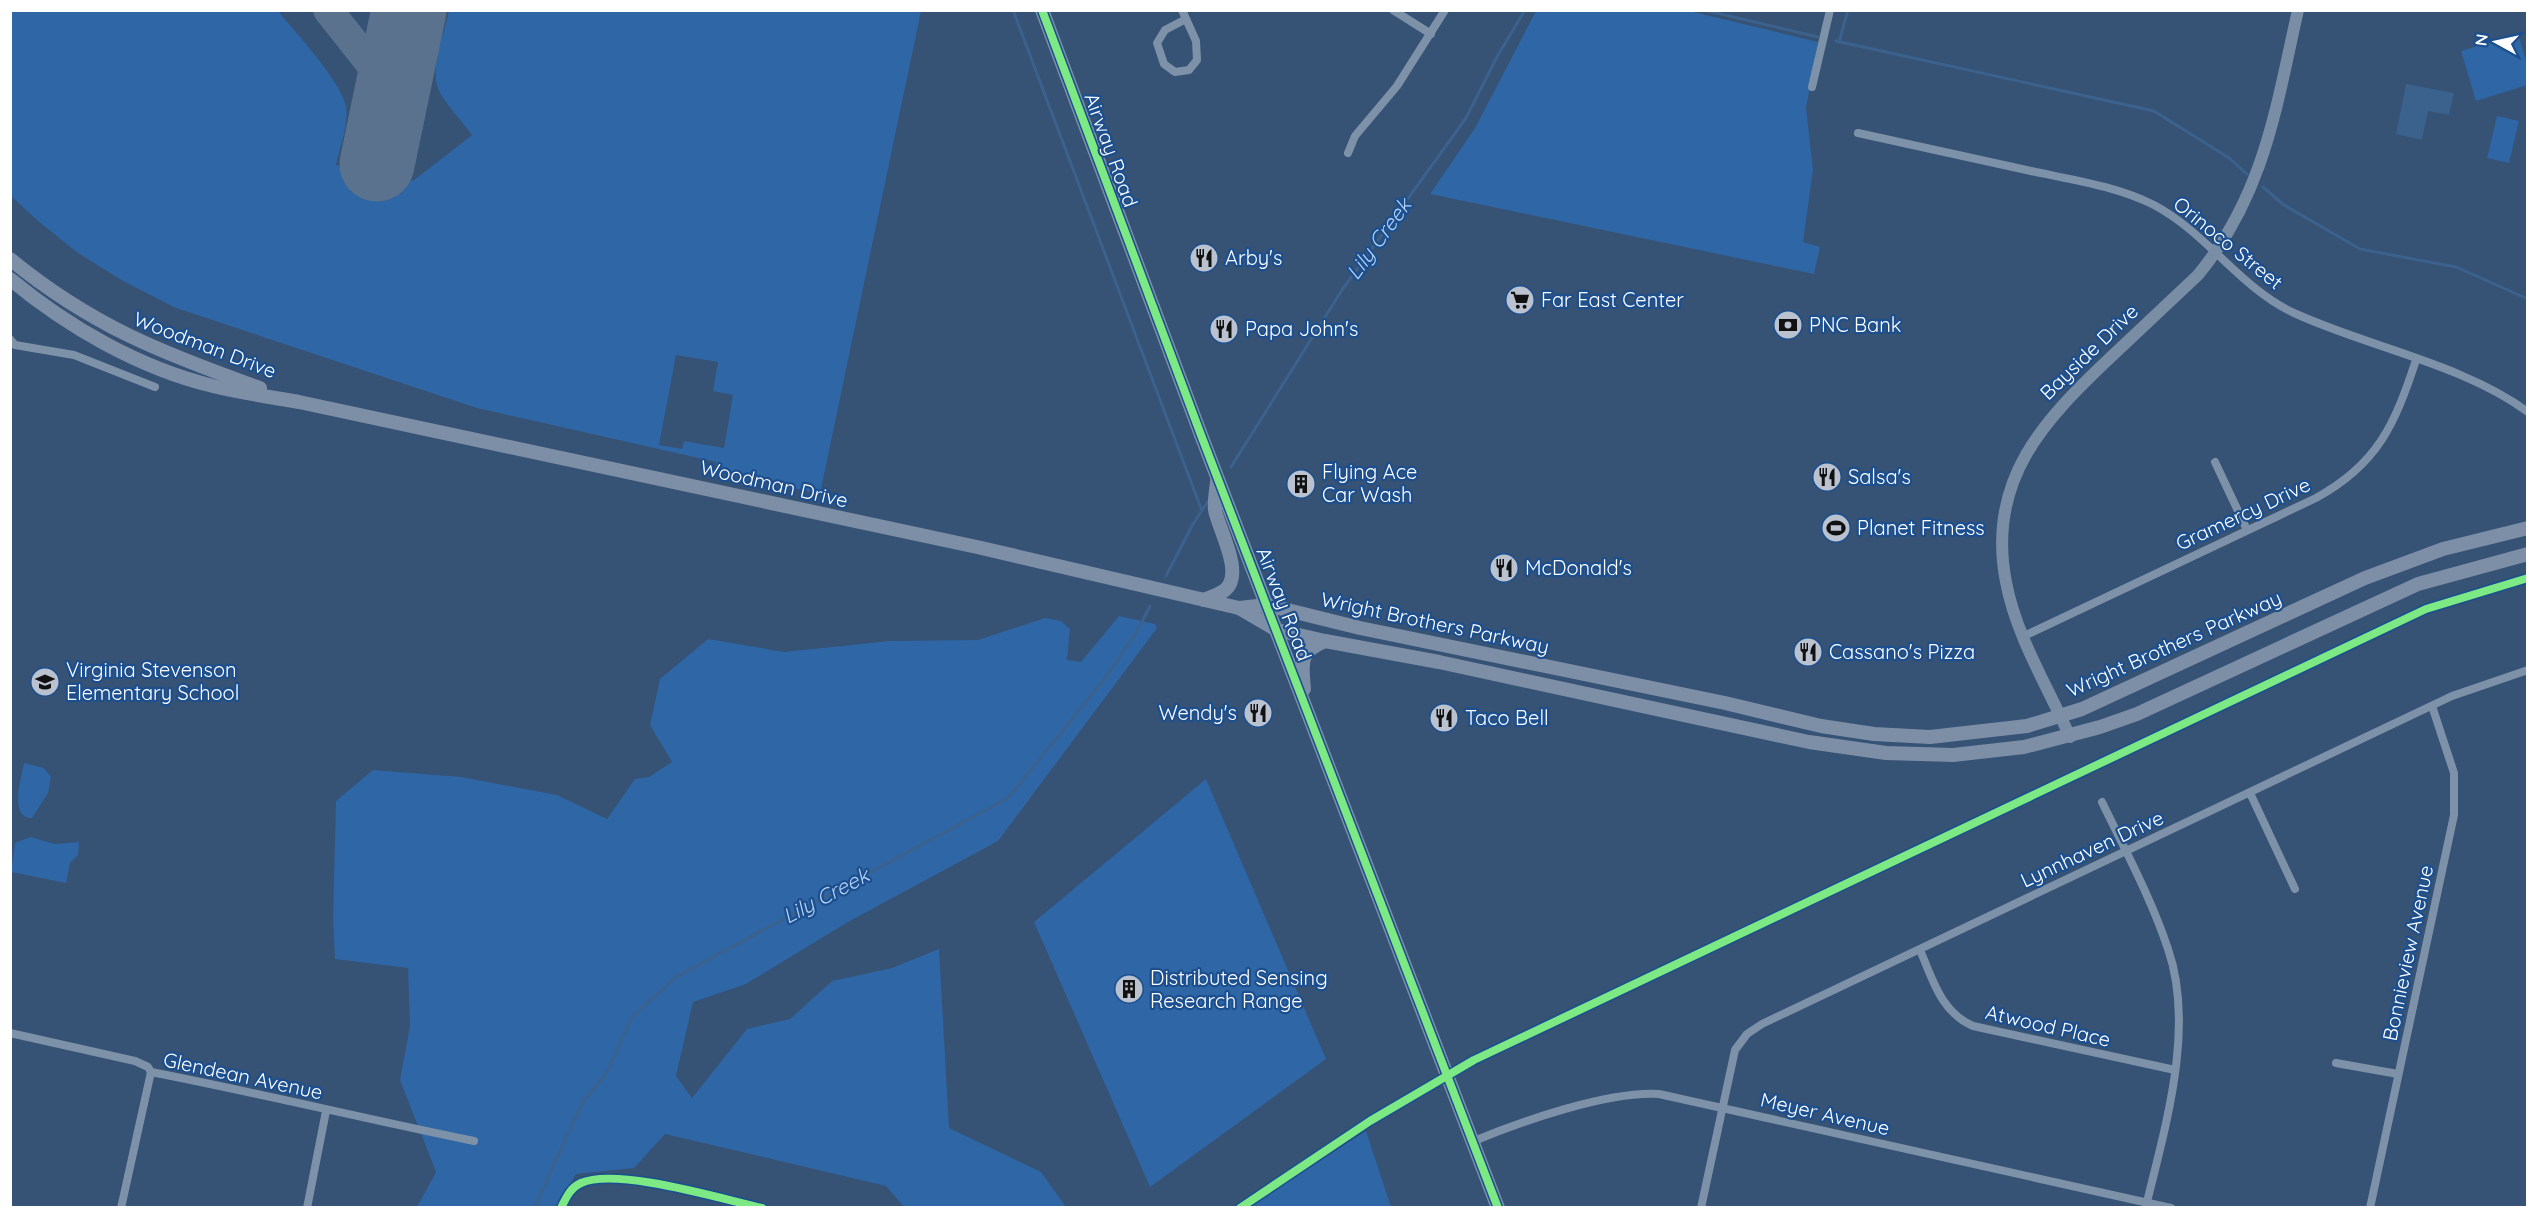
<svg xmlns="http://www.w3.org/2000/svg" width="2538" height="1218" font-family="Quicksand,sans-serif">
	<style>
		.green { fill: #2f66a5; fill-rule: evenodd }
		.water { fill: #3b618d }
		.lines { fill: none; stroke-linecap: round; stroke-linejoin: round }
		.stream { stroke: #3b618d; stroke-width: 3 }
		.taxiway { stroke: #5a728e; stroke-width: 30 }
		.runway { stroke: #5a728e; stroke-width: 75 }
		.street { stroke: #7d92a8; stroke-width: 8 }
		.secondary { stroke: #798da4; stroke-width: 12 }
		.primary { stroke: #7d8ea7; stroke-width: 14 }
		.cycleway-casing { stroke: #1b4f8f; stroke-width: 11 }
		.cycleway { stroke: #7ce984; stroke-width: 8 }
		.labels { text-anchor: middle; stroke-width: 4.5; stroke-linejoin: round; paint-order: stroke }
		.street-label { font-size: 20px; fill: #fff; stroke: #1b4f8f }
		.poi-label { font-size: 20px; fill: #fff; stroke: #1b4f8f; text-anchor: start }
		.water-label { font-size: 21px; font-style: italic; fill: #b5d3f5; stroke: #1b4f8f }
	</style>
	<rect width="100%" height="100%" fill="#365274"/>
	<g class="green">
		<path d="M10,11H278C296,33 340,80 346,106C349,124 340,147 336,165L413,181L472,135C462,121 449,108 440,93C428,71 444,34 449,11H921L820,494L715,471L716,462L477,408L176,308L123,281L78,253L38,221L11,196ZM676,355L718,362L713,391L733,395L724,448L684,441L682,449L659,445Z"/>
		<polygon points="1536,11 1689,11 1818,42 1806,108 1813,170 1803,242 1820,247 1814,274 1430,194 1475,128"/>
		<polygon points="2518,33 2527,64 2527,85 2476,101 2461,51"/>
		<polygon points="2497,116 2519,121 2509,163 2487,158"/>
		<polygon points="1119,616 1155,624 1157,628 998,841 848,922 746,984 693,1002 676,1076 692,1098 747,1029 790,1019 832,981 892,968 939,949 949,1128 1041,1172 1066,1207 904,1207 886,1186 665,1134 634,1168 576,1174 558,1207 417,1207 436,1172 400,1080 410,1026 408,968 335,959 333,918 336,801 373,770 461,777 557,795 607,819 635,779 649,777 672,762 650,725 660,679 708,639 784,652 890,641 978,640 1045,618 1061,621 1070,629 1067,660 1081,662"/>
		<path d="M24,763L44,768L51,777L48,793L32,818C9,818 21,778 24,763Z"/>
		<polygon points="1206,779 1326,1059 1150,1187 1034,922"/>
		<polygon points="30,837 55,844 79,842 78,855 70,863 66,883 11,872 15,843"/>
		<polygon points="1366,1131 1391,1207 1249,1207"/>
	</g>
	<polygon class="water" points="2406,84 2454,93 2449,115 2428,111 2422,140 2396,134"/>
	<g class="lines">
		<g class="stream">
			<polyline points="1013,10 1202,511"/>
			<polyline points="1704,10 1818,37"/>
			<polyline points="1836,41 2154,111 2229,158 2247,174"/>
			<polyline points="1839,42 1848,10"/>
			<polyline points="2263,187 2284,205 2360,249 2456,267 2528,299"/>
			<polyline points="1231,467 1342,290 1466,118 1498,55 1525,10"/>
			<polyline points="1166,576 1193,524 1209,500"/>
			<polyline points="534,1208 583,1101 605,1076 632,1017 676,977 1008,798 1106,677 1137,631 1150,606"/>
		</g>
		<polyline class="taxiway" points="328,10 392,91"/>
		<polyline class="runway" points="377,164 409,10"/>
		<g class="street">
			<polyline points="1182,10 1196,41 1197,60 1189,70 1175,72 1164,64 1157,43 1165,30 1186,19"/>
			<polyline points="1393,10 1431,34"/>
			<polyline points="1812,87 1830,10"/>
			<path d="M1858,133C1916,146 1974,158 2031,171C2073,180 2116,186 2154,205C2207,233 2240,288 2294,313C2368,347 2463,364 2528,412"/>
			<polyline points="1348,153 1355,136 1397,86 1445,10"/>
			<polyline points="10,339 15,345 74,355 155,387"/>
			<polyline points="2215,462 2247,530"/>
			<path d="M2024,636L2316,498C2378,464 2395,424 2416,360"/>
			<polyline points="2250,793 2295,889"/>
			<path d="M2102,802C2125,850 2151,898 2168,949C2195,1027 2166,1124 2147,1202"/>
			<path d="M1920,950C1933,980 1941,1012 1973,1026L2175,1070"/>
			<path d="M10,1033L135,1061L148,1067L151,1072C259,1093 366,1119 474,1141"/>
			<polyline points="2336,1063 2398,1074"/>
			<path d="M1474,1141C1522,1121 1608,1091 1659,1094L2171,1208"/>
			<polyline points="121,1208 151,1072"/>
			<polyline points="307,1208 326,1111"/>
			<polyline points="1701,1208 1735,1050 1747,1034 1762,1024 2452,696 2528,670"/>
			<polyline points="2370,1208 2454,815 2454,773 2432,706"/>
		</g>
		<path class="secondary" d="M2070,737C2048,687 2016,636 2006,582C1986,480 2044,420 2112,356C2141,329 2169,302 2198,275C2264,195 2276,108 2298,10"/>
		<g class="primary">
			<polyline points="1042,10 1201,435 1498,1208"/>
			<path d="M10,259C92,326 162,353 260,388"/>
			<path d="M10,279C68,327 139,368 213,386C241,393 270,397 299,402L977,547L1239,608L1277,630L1325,641L1439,662L1809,742L1886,753L1953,755L2024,747L2100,727L2137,714L2418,584L2528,554"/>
			<path d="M1204,600C1211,597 1220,594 1225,590C1245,574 1218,528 1215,510C1214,502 1216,491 1217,482"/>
			<polyline points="1239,608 1267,605 1360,628 1725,703 1821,726 1874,734 1930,737 2027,726 2082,709 2365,578 2443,549 2528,528"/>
			<path d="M1304,689C1302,664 1298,652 1325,641"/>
		</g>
		<g class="cycleway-casing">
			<g id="cycleway">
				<polyline points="1042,10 1201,435 1498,1208"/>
				<path d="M561,1208C566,1198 570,1188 581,1183C616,1167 722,1199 762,1208"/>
				<polyline points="1240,1208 1370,1121 1474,1060 2426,609 2528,578"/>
			</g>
		</g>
		<use href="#cycleway" class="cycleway"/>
	</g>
	<defs>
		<g id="restaurant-disc" transform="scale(1.5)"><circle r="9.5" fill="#b9c2ce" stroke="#1b4f8f"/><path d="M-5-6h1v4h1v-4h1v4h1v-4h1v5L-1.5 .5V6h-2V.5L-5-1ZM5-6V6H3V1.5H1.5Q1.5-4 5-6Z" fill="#111"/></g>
		<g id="supermarket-disc" transform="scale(1.5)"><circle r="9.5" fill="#b9c2ce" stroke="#1b4f8f"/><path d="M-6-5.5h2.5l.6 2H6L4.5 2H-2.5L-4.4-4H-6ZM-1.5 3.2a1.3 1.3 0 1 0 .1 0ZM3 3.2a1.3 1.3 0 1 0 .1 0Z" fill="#111"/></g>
		<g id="bank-disc" transform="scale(1.5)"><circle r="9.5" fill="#b9c2ce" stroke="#1b4f8f"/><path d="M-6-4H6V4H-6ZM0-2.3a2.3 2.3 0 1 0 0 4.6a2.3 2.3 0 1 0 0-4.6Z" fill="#111"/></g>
		<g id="building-disc" transform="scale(1.5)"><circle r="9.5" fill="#b9c2ce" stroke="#1b4f8f"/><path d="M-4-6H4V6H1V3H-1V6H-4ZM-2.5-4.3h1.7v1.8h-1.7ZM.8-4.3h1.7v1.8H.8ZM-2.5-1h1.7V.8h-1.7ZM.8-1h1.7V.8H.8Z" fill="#111"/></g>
		<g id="stadium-disc" transform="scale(1.5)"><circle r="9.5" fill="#b9c2ce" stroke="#1b4f8f"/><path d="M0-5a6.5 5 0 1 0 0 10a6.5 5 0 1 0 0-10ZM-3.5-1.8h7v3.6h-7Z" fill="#111"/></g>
		<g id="school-disc" transform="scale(1.5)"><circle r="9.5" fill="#b9c2ce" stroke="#1b4f8f"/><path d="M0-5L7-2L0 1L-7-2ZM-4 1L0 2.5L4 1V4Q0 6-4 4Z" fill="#111"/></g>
	</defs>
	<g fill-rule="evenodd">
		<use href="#restaurant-disc" x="1204" y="258"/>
		<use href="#supermarket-disc" x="1520" y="300"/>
		<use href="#bank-disc" x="1788" y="325"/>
		<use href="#restaurant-disc" x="1224" y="329"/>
		<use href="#restaurant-disc" x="1827" y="477"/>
		<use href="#building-disc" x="1301" y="484"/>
		<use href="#stadium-disc" x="1836" y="528"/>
		<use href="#restaurant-disc" x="1504" y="568"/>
		<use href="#restaurant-disc" x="1808" y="652"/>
		<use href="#school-disc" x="45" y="682"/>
		<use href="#restaurant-disc" x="1258" y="713"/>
		<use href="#restaurant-disc" x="1444" y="718"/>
		<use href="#building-disc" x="1129" y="989"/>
	</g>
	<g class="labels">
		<g class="street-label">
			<text transform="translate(1111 150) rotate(70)" y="7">Airway Road</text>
			<text transform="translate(2228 243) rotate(39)" y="7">Orinoco Street</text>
			<text transform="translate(205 345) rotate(21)" y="7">Woodman Drive</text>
			<text transform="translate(2089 352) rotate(-44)" y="7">Bayside Drive</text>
			<text transform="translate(774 484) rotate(13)" y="7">Woodman Drive</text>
			<text transform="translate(2243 514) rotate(-25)" y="7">Gramercy Drive</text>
			<text transform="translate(1284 604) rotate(69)" y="7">Airway Road</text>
			<text transform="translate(1435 623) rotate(12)" y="7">Wright Brothers Parkway</text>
			<text transform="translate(2174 644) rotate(-24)" y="7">Wright Brothers Parkway</text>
			<text transform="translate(2092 849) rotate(-25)" y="7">Lynnhaven Drive</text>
			<text transform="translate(2408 953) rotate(-78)" y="7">Bonnieview Avenue</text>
			<text transform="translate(2048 1026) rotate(13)" y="7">Atwood Place</text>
			<text transform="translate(243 1076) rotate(12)" y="7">Glendean Avenue</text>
			<text transform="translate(1825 1114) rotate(13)" y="7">Meyer Avenue</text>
		</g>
		<g class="poi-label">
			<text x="1225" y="265">Arby's</text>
			<text x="1541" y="307">Far East Center</text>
			<text x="1809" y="332">PNC Bank</text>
			<text x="1245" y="336">Papa John's</text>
			<text x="1322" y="479">Flying Ace<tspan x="1322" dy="23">Car Wash</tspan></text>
			<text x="1848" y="484">Salsa's</text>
			<text x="1857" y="535">Planet Fitness</text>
			<text x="1525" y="575">McDonald's</text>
			<text x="1829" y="659">Cassano's Pizza</text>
			<text x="66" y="677">Virginia Stevenson<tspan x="66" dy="23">Elementary School</tspan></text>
			<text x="1237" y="720" text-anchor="end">Wendy's</text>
			<text x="1465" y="725">Taco Bell</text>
			<text x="1150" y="985">Distributed Sensing<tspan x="1150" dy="23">Research Range</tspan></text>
		</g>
		<g class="water-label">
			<text transform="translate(1379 239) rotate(-54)" y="7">Lily Creek</text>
			<text transform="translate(826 896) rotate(-28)" y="7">Lily Creek</text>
		</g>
	</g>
	<rect width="2538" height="1218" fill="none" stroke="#ffffff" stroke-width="24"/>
	<g transform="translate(2496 42) rotate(278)" stroke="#1b4f8f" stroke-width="4.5" paint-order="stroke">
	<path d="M0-4.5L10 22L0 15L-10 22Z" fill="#ffffff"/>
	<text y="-9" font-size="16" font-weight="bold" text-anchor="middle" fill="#ffffff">N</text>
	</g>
</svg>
